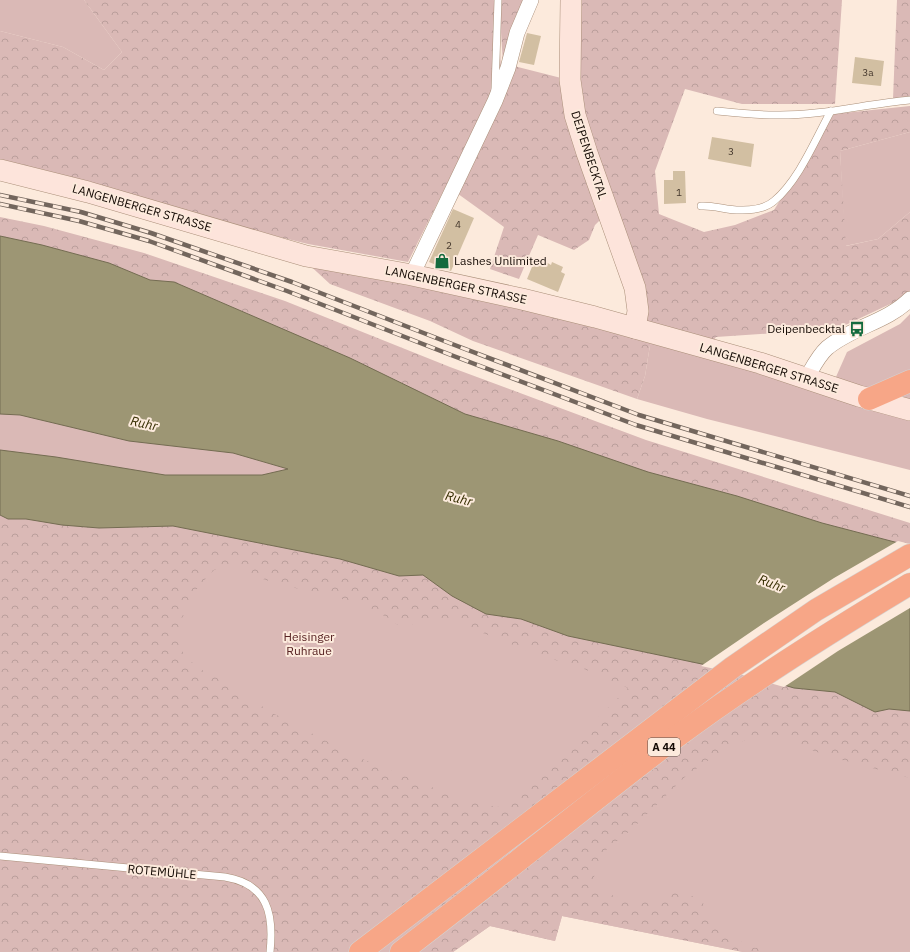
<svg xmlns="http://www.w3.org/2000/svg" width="910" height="952" font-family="'IBM Plex Sans',sans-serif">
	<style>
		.green { fill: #dab9b6 }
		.forest { fill: url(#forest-crowns); fill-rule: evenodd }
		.water { fill: #9d9674; stroke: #746c52 }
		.pier { fill: #fceadc }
		.building { fill: #d2bfa2 }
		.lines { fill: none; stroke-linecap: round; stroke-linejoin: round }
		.service-casing { stroke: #aa8f79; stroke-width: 8 }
		.minor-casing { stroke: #aa8f79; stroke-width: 16 }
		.secondary-casing { stroke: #aa8f79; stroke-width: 22 }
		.motorway-casing { stroke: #d5d3d2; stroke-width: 23 }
		.service { stroke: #fff; stroke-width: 7 }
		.minor { stroke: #fff; stroke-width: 15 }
		.secondary { stroke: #fde4db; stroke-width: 21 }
		.motorway { stroke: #f7a687; stroke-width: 22 }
		.rail-casing { stroke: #73665d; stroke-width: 4.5 }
		.rail { stroke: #fceadc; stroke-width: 3; stroke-dasharray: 9; stroke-linecap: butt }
		.labels { text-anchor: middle; stroke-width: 4; stroke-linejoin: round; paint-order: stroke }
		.number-label { font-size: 10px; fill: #44372c }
		.shield { fill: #fceadc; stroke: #5a4d45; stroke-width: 1 }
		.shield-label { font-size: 11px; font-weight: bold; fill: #140a04 }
		.street-label { font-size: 12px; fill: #140a04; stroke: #fceadc }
		.poi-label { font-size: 12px; fill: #140a04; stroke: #fceadc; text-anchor: start }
		.park-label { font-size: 12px; fill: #572222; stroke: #fceadc }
		.water-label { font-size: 13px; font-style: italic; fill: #352d00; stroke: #fceadc }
	</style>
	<defs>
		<pattern id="forest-crowns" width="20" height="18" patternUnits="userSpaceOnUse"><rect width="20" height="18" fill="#dab9b6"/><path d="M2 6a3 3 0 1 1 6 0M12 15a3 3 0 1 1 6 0" fill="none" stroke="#ba9e9b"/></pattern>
	</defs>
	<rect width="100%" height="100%" fill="#fceadc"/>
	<g class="green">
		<polygon points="0,0 84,0 122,52 104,70 63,47 0,31"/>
		<polygon points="910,132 910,212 878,239 845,246 840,151"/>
		<polygon points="0,219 635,440 910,525 910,952 743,952 562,916 555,941 490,926 453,952 0,952"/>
		<polygon points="910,314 910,470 707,419 637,399 645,376 651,339 828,395 847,352 900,324"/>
	</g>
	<g class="forest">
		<polygon points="84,0 497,0 502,84 446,186 408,262 308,244 0,168 0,31 63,47 104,70 122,52"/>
		<polygon points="499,0 531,0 504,80"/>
		<polygon points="572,0 842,0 835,104 742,104 685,89 655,171 659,214 704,232 735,225 774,210 834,114 910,106 910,132 840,151 846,246 878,239 910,212 910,291 903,298 837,329 716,337 707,350 636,327 588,153"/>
		<polygon points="897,0 910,0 910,98 893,99"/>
		<polygon points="510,65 569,80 607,213 595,225 589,240 574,250 538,235 519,279 490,269 504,227 454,191"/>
		<polygon points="0,217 44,226 144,253 285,301 450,367 646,440 910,523 910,546 822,523 737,496 648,472 558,441 465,414 350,358 174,282 150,280 109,263 42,245 0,236"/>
		<polygon points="304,260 651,339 645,376 637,399 473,341 430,321 330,284"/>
		<path d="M0,515L8,519H26L62,525L99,528L173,526L340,559L399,576L423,575L452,596L486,614L521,619L568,636L740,672L794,688L835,692L875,712L889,709L910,711V778L827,756L804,747L788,738L769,734L750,738L725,749L687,775L631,830L601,854L594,877L603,892L629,901L654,902L675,890L701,899L716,929L752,947L777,952H743L562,916L555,941L490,926L453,952H0ZM233,568L274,583L363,604L388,618L405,630L421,618H445L533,653L584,669L628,688L558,757L498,807L466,801L355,756L269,711L232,686L202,670L184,656L179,640L180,622L198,587L214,570Z"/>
	</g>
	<polygon class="water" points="0,236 42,245 109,263 150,280 174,282 350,358 465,414 558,441 648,472 737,496 822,523 910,546 910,711 889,709 875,712 835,692 794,688 740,672 568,636 521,619 486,614 452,596 423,575 399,576 340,559 173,526 99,528 62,525 26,519 8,519 0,515 0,450 56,457 165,475 262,475 288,469 233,453 129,441 20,415 0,414"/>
	<polygon class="pier" points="898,541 910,544 910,608 838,651 784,687 739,674 701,666 764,623 834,578"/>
	<g class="building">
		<polygon points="527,33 541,36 534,65 519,62"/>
		<polygon points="855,57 884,61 881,86 852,83"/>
		<polygon points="712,137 754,144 751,167 708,159"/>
		<polygon points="673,171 685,171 686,203 664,204 664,180 673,180"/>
		<polygon points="453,209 474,218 451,271 429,262"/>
		<polygon points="534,262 545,266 546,262 551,265 552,262 563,267 561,272 565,274 558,292 527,279"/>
	</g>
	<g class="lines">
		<g class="service-casing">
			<g id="service">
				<polyline points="495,89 498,0"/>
				<path d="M717,111C737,113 756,115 775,115C821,116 865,104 910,100"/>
				<path d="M701,206C715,205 728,211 743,210C753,210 766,208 774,201C799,180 815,140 831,111"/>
				<path d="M0,856L225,877C268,884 274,914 270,952"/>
			</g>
		</g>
		<g class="minor-casing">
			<g id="minor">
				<polyline points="412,275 495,101 508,68 517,33 531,0"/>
				<path d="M806,379C812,369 818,356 827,348C852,327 887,322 910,299"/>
			</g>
		</g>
		<g class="secondary-casing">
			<g id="secondary">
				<polyline points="571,0 570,80 575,115 587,153 635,288 638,311 635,328"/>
				<polyline points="0,170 88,192 306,256 412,275 522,299 595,317 760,363 859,396 910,410"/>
			</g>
		</g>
		<g class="motorway-casing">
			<g id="motorway">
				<polyline points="869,399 910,381"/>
				<polyline points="360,952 733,667 816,610 910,555"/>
				<path d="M401,952C493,882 583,808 675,738C750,682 830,632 910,584"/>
			</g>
		</g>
		<use href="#service" class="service"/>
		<use href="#minor" class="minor"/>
		<use href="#secondary" class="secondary"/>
		<use href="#motorway" class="motorway"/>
		<g class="rail-casing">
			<g id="rail">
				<polyline points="0,195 81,212 151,233 292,282 452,344 639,415 910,496"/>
				<polyline points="0,204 79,221 149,241 287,291 451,355 636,425 910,507"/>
			</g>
		</g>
		<use href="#rail" class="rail"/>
	</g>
	<defs>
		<g id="shop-bare" transform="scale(1.2)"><path d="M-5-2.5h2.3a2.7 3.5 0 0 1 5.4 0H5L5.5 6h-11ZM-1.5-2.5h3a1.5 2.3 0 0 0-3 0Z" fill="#136b3e" stroke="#fceadc" stroke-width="2.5" paint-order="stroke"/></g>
		<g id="bus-bare" transform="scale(1.2)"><path d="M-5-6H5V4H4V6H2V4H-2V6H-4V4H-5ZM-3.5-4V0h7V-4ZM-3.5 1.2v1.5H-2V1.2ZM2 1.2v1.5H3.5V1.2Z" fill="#136b3e" stroke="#fceadc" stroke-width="2.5" paint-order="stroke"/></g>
	</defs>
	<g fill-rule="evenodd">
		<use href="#shop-bare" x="442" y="261"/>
		<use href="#bus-bare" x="857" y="329"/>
	</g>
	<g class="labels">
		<g class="number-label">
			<text x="868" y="76">3a</text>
			<text x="731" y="155">3</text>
			<text x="679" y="196">1</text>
			<text x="458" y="228">4</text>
			<text x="449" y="249">2</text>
		</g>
		<rect class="shield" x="648" y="738" width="32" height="18" rx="3"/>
		<g class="shield-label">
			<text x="664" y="751">A 44</text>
		</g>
		<g class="street-label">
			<text transform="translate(589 155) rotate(72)" y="4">DEIPENBECKTAL</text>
			<text transform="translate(142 208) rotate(16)" y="4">LANGENBERGER STRASSE</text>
			<text transform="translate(456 285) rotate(12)" y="4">LANGENBERGER STRASSE</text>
			<text transform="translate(769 368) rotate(17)" y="4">LANGENBERGER STRASSE</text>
			<text transform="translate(162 872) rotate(5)" y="4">ROTEMÜHLE</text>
		</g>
		<g class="poi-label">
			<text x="454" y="265">Lashes Unlimited</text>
			<text x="845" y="333" text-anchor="end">Deipenbecktal</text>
		</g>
		<g class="park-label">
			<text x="309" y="641">Heisinger<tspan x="309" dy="14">Ruhraue</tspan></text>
		</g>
		<g class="water-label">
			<text transform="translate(144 423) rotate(12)" y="5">Ruhr</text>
			<text transform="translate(459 498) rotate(14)" y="5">Ruhr</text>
			<text transform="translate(772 583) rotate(21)" y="5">Ruhr</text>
		</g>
	</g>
</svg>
